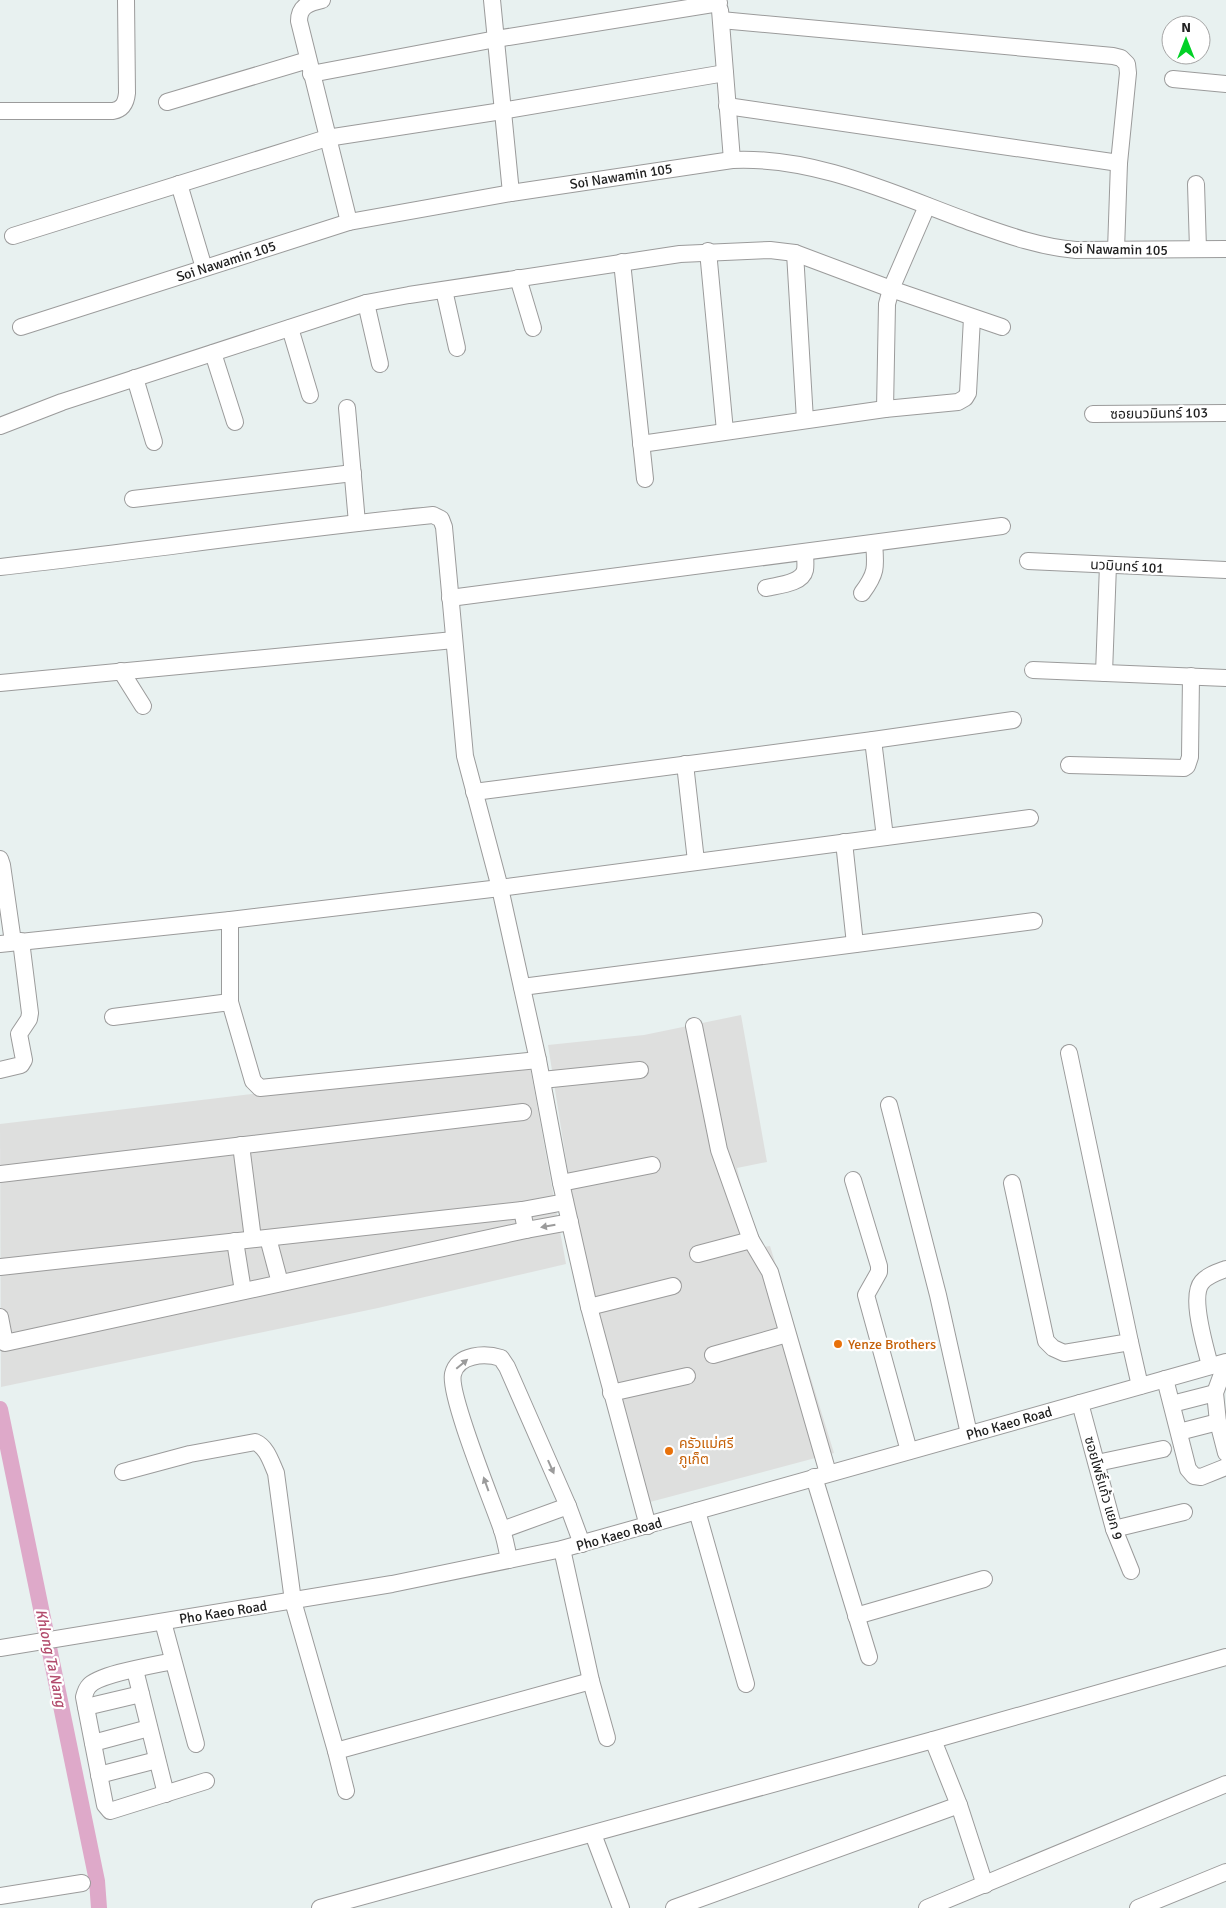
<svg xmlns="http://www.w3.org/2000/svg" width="1226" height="1908" font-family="Signika,'Noto Sans Thai',sans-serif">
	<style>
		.residential { fill: #dedfde }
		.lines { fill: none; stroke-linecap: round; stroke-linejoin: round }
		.canal { stroke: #dea9c9; stroke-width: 16 }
		.minor-casing { stroke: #9b9b9b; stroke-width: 18 }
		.minor { stroke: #fff; stroke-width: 16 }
		.oneway { fill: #9b9b9b }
		.food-dot { fill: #e8710a; stroke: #fff; stroke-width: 2 }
		.labels { text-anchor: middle; stroke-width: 4.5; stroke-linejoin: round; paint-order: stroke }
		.street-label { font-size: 14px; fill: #212121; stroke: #fff }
		.food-label { font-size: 14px; fill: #c56008; stroke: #fff; text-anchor: start }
		.water-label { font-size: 15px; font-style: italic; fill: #b24c6d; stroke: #fff }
	</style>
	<rect width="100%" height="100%" fill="#e8f1f0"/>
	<g class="residential">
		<polygon points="741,1015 767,1162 737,1168 756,1248 770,1246 834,1453 650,1502 588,1300 548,1045 644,1035"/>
		<polygon points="529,1061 566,1264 378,1308 1,1387 0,1124"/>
	</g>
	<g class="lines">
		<polyline class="canal" points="0,1409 97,1881 99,1908"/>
		<g class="minor-casing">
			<g id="minor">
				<path d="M322,0C309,3 299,6 299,21L349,222"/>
				<polyline points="492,0 511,193"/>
				<polyline points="720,10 732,160"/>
				<polyline points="721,20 1113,56 1121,58 1127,64 1128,73 1119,163 1116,250"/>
				<polyline points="311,74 496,39 719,3"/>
				<polyline points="1173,79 1226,84"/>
				<polyline points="167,102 308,60"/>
				<polyline points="727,106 1119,163"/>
				<path d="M0,111H113C123,109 126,103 127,93L126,0"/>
				<polyline points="179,184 204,268"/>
				<polyline points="1196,184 1198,249"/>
				<polyline points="13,236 327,138 502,111 725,73"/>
				<polyline points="708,251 725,431"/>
				<polyline points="795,253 805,420"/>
				<polyline points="622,262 645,479"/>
				<polyline points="518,278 533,328"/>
				<polyline points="444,290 457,348"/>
				<polyline points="366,303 380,364"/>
				<path d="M21,327L349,222L511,193L732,160C816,156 896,195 973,223C1007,235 1040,247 1076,250L1226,249"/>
				<polyline points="290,328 310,395"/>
				<polyline points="213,353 235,422"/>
				<polyline points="135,378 154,442"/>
				<polyline points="347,408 357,523"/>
				<polyline points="885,409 887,304 891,289 927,206"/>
				<polyline points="1093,414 1226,413"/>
				<polyline points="0,426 62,402 366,303 409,295 680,254 770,250 795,253 891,289 1002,327"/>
				<polyline points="641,444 885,409 958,402 965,398 968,393 972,318"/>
				<polyline points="133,499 353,473"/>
				<polyline points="1028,561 1226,570"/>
				<path d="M0,567C144,551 288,529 433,515L441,519L444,527L465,756L500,888L538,1060L561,1183L589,1307L648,1526"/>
				<path d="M766,588C778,585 802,584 805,570C806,565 805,558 805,553"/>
				<path d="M862,593C877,573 876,567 874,543"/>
				<polyline points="450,598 1002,526"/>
				<polyline points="1033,670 1226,678"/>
				<polyline points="121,671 143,706"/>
				<polyline points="1104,673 1108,565"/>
				<polyline points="0,683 454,640"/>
				<polyline points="873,740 885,837"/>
				<polyline points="685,764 696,861"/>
				<polyline points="1069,765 1184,768 1187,766 1190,757 1191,676"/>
				<polyline points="474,792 873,740 1013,720"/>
				<polyline points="844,842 855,944"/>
				<polyline points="0,859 2,865 13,942"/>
				<polyline points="230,920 230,1002"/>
				<polyline points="0,944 230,920 500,888 1030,818"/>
				<polyline points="522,987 1034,921"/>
				<polyline points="113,1017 230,1002 253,1081 260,1088 538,1060"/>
				<polyline points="694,1026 719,1150 751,1240 770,1272 828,1473"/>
				<polyline points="0,1070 21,1065 24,1060 19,1034 29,1019 30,1013 21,941"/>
				<polyline points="542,1080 640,1070"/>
				<polyline points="889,1105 938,1295 969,1434"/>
				<polyline points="241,1145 253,1239"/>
				<polyline points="0,1174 523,1112"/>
				<polyline points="853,1180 879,1266 879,1272 866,1295 909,1451"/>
				<polyline points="561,1183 652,1165"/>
				<polyline points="1012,1183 1046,1341 1053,1348 1064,1353 1130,1342 1069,1053"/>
				<polyline points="526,1230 570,1222"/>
				<polyline points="268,1238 280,1283"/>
				<polyline points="235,1241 243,1291"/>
				<polyline points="698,1254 751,1240"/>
				<polyline points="0,1267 522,1210 565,1202"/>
				<polyline points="589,1307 673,1286"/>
				<polyline points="0,1317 5,1343 526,1230 522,1210"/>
				<polyline points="1130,1342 1140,1386"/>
				<polyline points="713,1355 787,1334"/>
				<polyline points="1226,1363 1215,1393 1218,1422 1226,1453"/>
				<path d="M1210,1366C1206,1348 1189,1297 1202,1282C1208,1275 1218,1272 1226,1269"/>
				<polyline points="1165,1379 1188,1469 1194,1476 1201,1477 1226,1467"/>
				<polyline points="611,1393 687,1376"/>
				<polyline points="1080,1403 1114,1529 1131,1571"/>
				<polyline points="1172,1404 1215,1393"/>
				<polyline points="1179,1432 1218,1422"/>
				<polyline points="1097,1463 1163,1449"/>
				<path d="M123,1472L190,1454L255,1442C267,1447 271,1462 276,1473L293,1601L336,1751L346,1791"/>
				<polyline points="814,1477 869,1657"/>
				<polyline points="697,1511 746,1684"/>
				<polyline points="1114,1529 1184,1512"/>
				<polyline points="502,1530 568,1506"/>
				<polyline points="562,1549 591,1681 607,1738"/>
				<path d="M509,1560C507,1549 505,1538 501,1527C492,1501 448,1394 453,1374C458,1354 485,1353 501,1358L507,1367L568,1506L582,1544"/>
				<polyline points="856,1616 984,1579"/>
				<polyline points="163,1622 196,1744"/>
				<polyline points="0,1648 392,1584 562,1549 1226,1362"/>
				<path d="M173,1661C155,1665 99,1674 89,1686C86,1689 85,1693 84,1697L105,1805L110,1811L206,1781"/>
				<polyline points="135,1670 166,1794"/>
				<polyline points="86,1707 141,1694"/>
				<polyline points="933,1740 959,1805 985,1885"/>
				<polyline points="93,1743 149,1728"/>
				<polyline points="336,1751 591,1681"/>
				<polyline points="99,1775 157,1760"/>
				<polyline points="593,1834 621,1908"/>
				<polyline points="0,1896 82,1883"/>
				<polyline points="320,1908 933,1740 1226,1657"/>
				<polyline points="674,1908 959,1805"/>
				<polyline points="927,1908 1226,1784"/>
				<polyline points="1138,1908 1226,1872"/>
			</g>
		</g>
		<use href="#minor" class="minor"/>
	</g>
	<defs><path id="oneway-solid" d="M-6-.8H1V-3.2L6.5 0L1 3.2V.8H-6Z" transform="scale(1.25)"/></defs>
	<g class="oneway">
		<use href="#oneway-solid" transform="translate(548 1226) rotate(170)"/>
		<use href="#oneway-solid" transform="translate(462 1364) rotate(-40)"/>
		<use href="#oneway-solid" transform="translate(551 1467) rotate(66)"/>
		<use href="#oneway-solid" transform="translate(486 1484) rotate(-110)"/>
	</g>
	<g class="food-dot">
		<circle cx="838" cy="1344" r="5"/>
		<circle cx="669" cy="1451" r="5"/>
	</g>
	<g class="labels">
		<g class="street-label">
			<text transform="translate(621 176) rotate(-9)" y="5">Soi Nawamin 105</text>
			<text transform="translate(1116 249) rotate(1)" y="5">Soi Nawamin 105</text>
			<text transform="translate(226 261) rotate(-18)" y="5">Soi Nawamin 105</text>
			<text transform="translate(1159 413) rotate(-1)" y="5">ซอยนวมินทร์ 103</text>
			<text transform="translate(1127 566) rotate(3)" y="5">นวมินทร์ 101</text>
			<text transform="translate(1009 1423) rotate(-16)" y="5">Pho Kaeo Road</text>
			<text transform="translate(1104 1488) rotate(74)" y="5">ซอยโพธิ์เเก้ว แยก 9</text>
			<text transform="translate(619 1534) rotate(-16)" y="5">Pho Kaeo Road</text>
			<text transform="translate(223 1612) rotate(-9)" y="5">Pho Kaeo Road</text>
		</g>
		<g class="food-label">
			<text x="848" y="1349">Yenze Brothers</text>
			<text x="679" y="1448">ครัวแม่ศรี<tspan x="679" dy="16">ภูเก็ต</tspan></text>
		</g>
		<g class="water-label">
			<text transform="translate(51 1658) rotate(78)" y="5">Khlong Ta Nang</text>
		</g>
	</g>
	<g transform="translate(1186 40)"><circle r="24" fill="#ffffff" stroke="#a6a6a6"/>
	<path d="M0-4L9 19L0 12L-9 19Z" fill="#01d126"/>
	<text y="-8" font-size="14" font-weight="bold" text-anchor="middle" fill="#212121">N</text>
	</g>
</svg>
